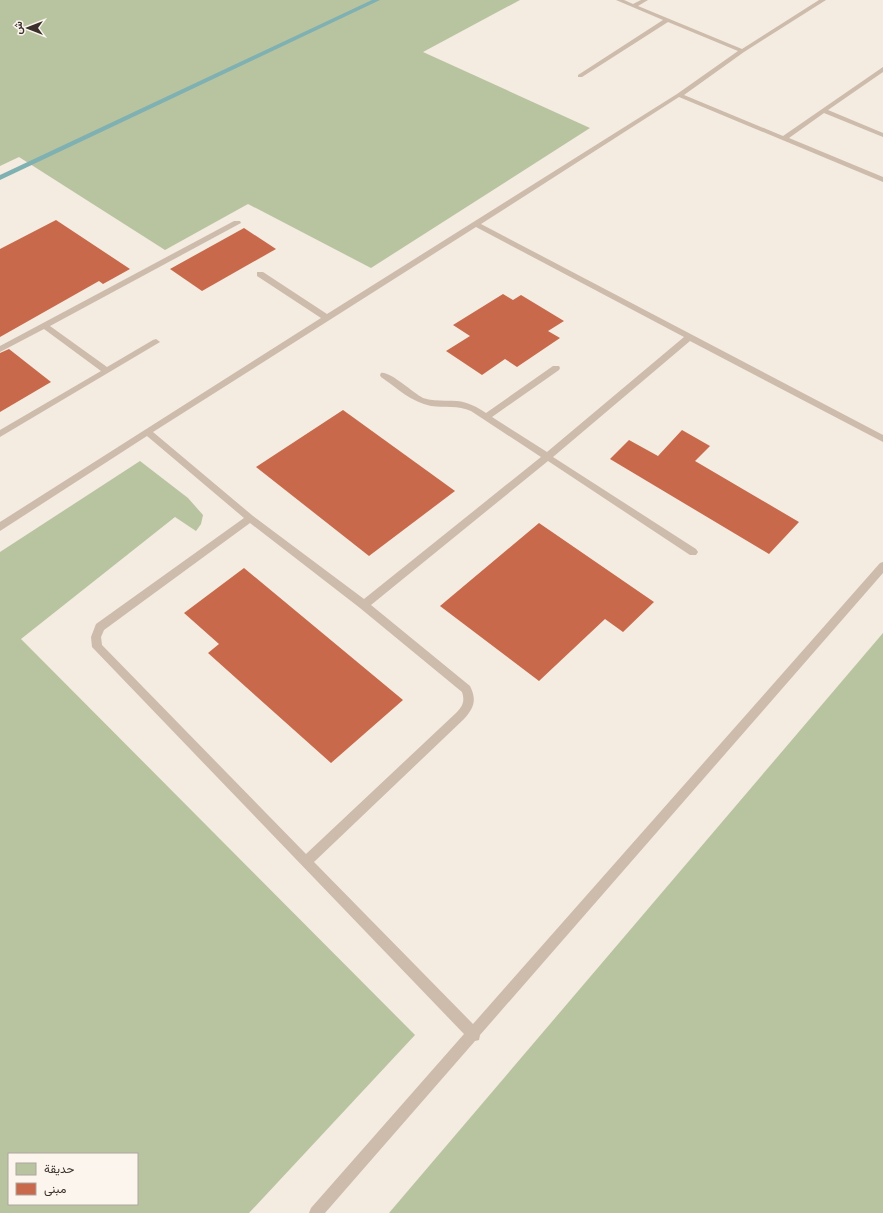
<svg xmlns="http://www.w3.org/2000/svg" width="883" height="1213" font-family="Figtree,Vazirmatn,sans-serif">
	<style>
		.green { fill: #b8c4a0; fill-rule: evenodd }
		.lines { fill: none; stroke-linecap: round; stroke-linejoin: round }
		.stream { fill: #7fb0b2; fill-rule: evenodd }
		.building { fill: #c8694b }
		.lane { fill: #cdbbac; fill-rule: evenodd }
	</style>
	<rect width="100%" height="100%" fill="#f4ebe1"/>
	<g class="green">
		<polygon points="0,0 520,0 423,52 590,128 371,268 248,204 165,250 19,157 0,166"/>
		<path d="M140,461L188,498L203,515L201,524L196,531L175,517L21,639L415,1035L249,1213H0V552ZM9,1154H137V1204H9Z"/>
		<polygon points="883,633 883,1213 389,1213"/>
	</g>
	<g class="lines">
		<polygon class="stream" points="372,0 380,0 0,180 0,175"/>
	</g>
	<g class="building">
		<polygon points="56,220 130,269 103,284 99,281 0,337 0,249"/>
		<polygon points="244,228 276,249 202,291 170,269"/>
		<polygon points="503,294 513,300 521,295 564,321 548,331 560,338 517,367 505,359 482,375 446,351 470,336 453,325"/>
		<polygon points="9,349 51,382 0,412 0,353"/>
		<polygon points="343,410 455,491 369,556 256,467"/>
		<polygon points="682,430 710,446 695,461 799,522 769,554 610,459 629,440 658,456"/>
		<polygon points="539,523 654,602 623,632 605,619 539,681 440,606"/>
		<polygon points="244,568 403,700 331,763 208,653 219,644 184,613"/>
	</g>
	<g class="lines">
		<g class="lane">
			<path d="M616,0H624L633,4L641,0H648L638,6L742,49L819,0H826L744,52L684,95L783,136L883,67V72L828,110L883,133V137L824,113L789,138L883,177V182L679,97L481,224L883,435V442L690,341L553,457L696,549L698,552L696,555H690L548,461L371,605L470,686C477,700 474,708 464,719L314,862L473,1024L880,563L883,562V573L480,1035L479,1040L475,1041L325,1213H309L311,1208L464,1034L92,647L91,637L96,624L244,518L147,436L0,531V522L321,318L257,276V272H263L327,314L677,94L738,51L668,22L582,77H578V75L663,20ZM476,227L684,337L547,452L492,417L559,370L560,368L559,366H553L486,413C477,407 468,402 457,401C446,400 434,402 423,398C413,393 390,371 381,373L380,375L381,377C397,388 411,402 431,406C445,408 458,405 471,411L541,457L364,599L253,516L153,432ZM250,523L360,608L462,692C465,701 463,706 456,713L306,854L102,645L101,637L104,630Z"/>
			<polygon points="234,221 240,221 241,223 50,326 107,367 153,340 156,339 160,342 0,437 0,430 101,371 44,329 0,352 0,346"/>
		</g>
	</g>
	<rect x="8" y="1153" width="130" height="52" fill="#fbf5ee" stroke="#aea6a0"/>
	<rect x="16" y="1163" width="20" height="12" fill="#b8c4a0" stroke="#aea6a0"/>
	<text x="44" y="1173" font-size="12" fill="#3b302b">حديقة</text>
	<rect x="16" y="1183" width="20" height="12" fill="#c8694b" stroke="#aea6a0"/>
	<text x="44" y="1193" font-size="12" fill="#3b302b">مبنى</text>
	<g transform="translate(28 28) rotate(270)" stroke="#fbf5ee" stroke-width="3" paint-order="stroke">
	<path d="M0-3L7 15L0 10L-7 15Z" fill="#3b302b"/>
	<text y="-6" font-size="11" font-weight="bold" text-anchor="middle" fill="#3b302b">ش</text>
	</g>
</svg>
